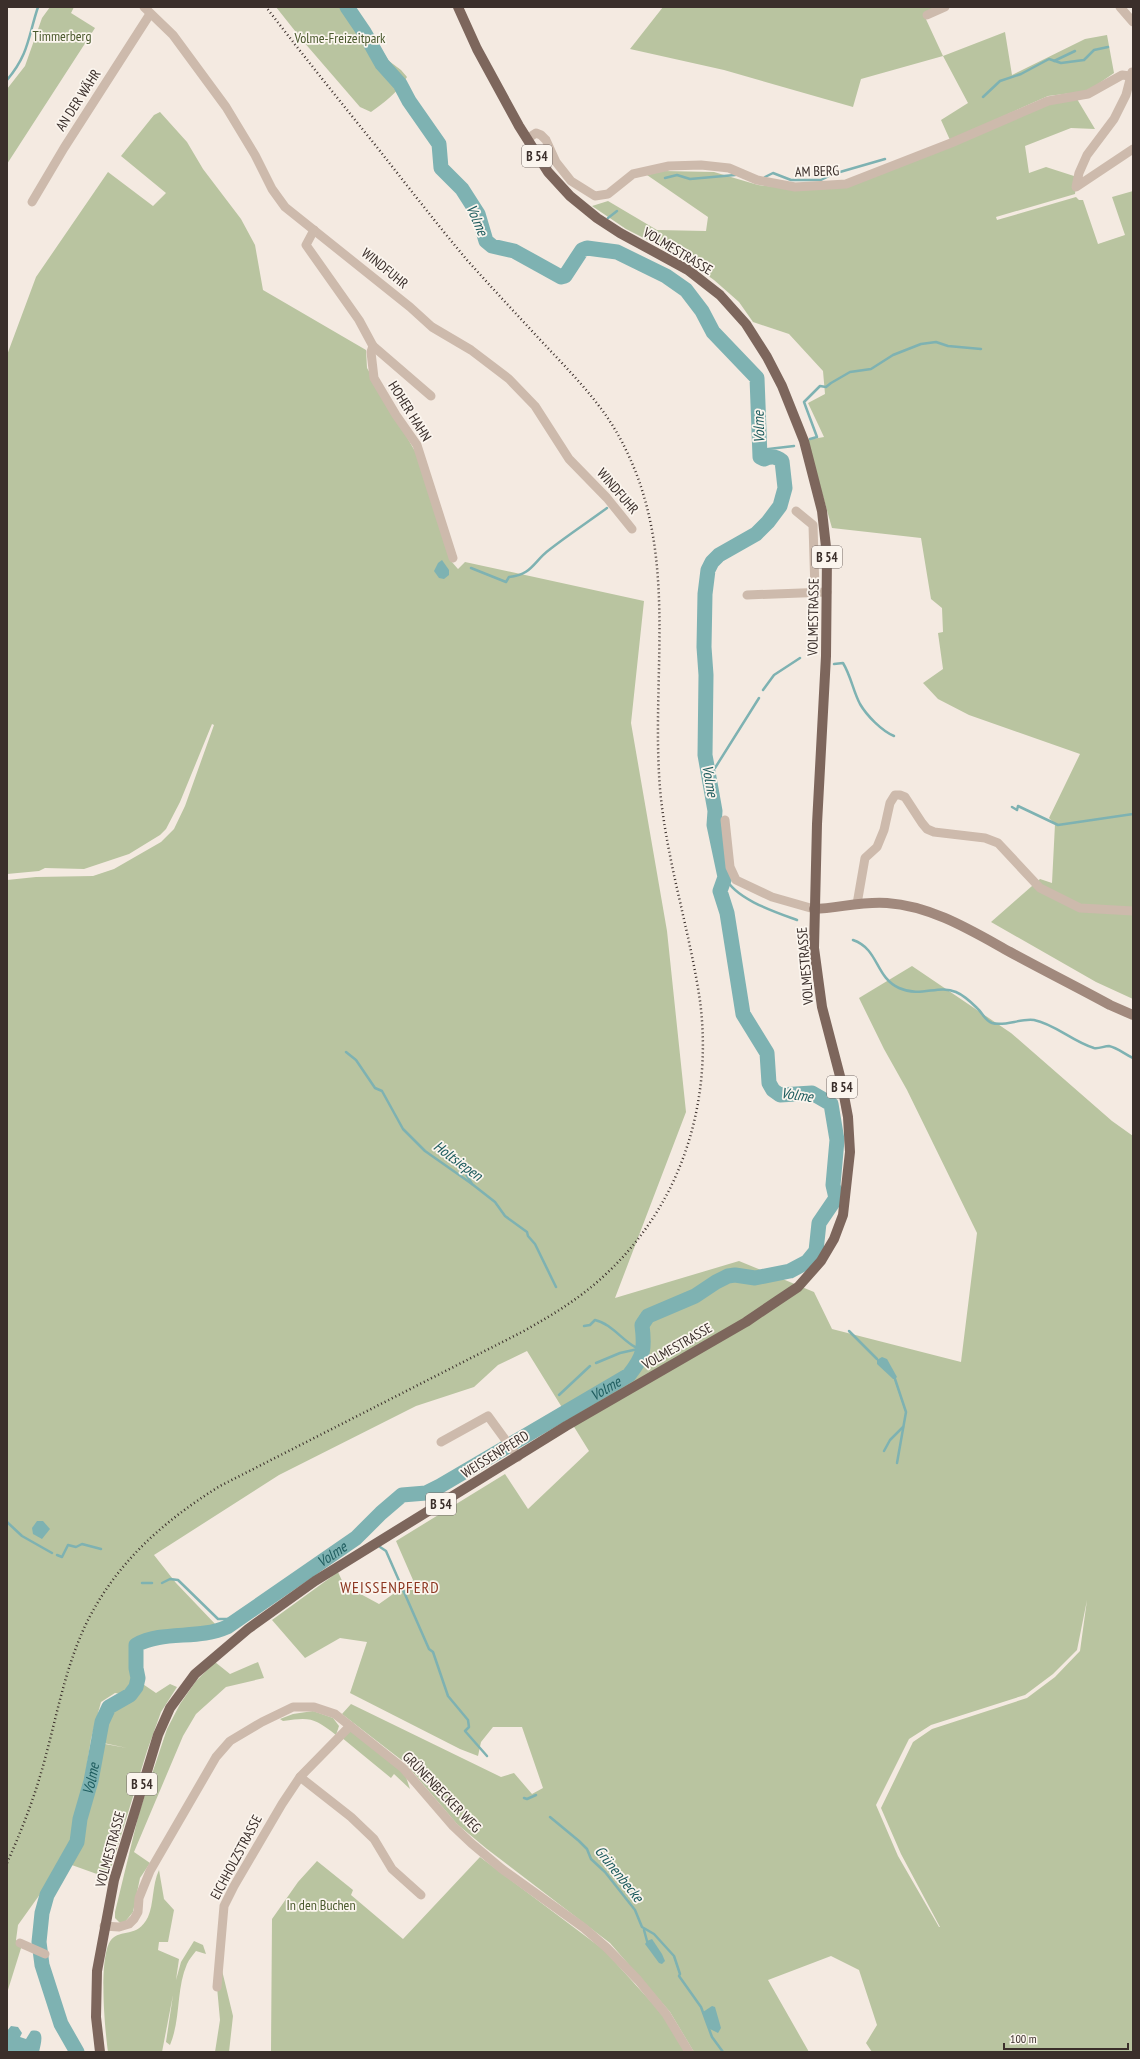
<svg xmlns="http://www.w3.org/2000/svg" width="1140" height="2059" font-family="'PT Sans Narrow',sans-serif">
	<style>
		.green { fill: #b9c4a0; fill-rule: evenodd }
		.water { fill: #7eb2b2 }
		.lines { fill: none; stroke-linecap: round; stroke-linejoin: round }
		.stream { stroke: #7eb2b2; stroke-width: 2.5 }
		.river { stroke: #7eb2b2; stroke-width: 15 }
		.street { stroke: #cdbaac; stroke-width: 9 }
		.secondary { stroke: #a1897d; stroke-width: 10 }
		.primary { stroke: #7d665c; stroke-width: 10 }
		.rail { stroke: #3b2f2b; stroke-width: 2.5; stroke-dasharray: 1 3; stroke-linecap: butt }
		.labels { text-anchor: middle; stroke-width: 3.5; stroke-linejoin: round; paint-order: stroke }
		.shield { fill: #fbf5ee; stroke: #756a66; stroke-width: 1 }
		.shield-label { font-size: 13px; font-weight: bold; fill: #3b2f2b }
		.park-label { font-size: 14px; fill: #4b5a2e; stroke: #fbf5ee }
		.street-label { font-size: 14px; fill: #3b2f2b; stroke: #fbf5ee }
		.water-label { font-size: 15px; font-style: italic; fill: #1e5c5e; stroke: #fbf5ee }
		.quarter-label { font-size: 16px; letter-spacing: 1px; fill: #8d3721; stroke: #fbf5ee }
	</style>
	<rect width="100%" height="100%" fill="#f4eae1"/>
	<g class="green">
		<polygon points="50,7 74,7 71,13 95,28 7,164 7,89 25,66 42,18"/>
		<path d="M276,7H354L389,61L401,70L407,77C397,93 385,102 371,112L360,107L303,41Z"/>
		<polygon points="663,7 941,7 924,15 943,56 1005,32 1012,75 1085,39 1107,35 1114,73 1088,91 1048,96 950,140 941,120 968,103 943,56 861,79 853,107 724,70 630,49"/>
		<polygon points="1077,99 1095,129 1071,128 1025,146 1029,173 1046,167 1077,177 1075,194 996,217 997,220 1076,197 1079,200 1083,200 1098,244 1125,235 1112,197 1133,191 1133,999 1096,982 991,922 1040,879 1052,883 1055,824 1049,818 1080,754 969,715 938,699 923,683 943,669 938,633 943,632 942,608 931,599 921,538 832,528 807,440 824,437 808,403 825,394 823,371 789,334 753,322 739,302 714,280 683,258 626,229 592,206 608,201 657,230 706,231 708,217 647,175 664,171 714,172 758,185 795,189 848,187 1050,104"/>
		<path d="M160,112L187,142L203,169L241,219L255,245L263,290L366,350L367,368L416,453L451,561L458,569L465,562L644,601L631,723L667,931L686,1112L615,1298L739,1261L814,1292L832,1329L961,1362L977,1233L907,1090L884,1049L859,998L912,966L1011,1033L1112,1121L1133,1136V2052H872L866,2043L877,2025L859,1970L831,1956L768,1980L809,2052H694L670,2012L610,1943L487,1849L457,1824L404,1762L342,1714L351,1704L501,1777L514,1773L532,1794L543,1788L522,1727H493L481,1742L478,1756L460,1749L350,1693L367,1642L340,1638L305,1658L272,1620L338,1572L344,1585L379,1604L413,1580L396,1541L505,1474L528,1509L589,1451L527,1351L498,1365L474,1387L416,1406L279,1475L154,1555L176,1583L218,1627L205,1636L191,1640H158L143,1643L133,1651L134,1678L156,1693L170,1684L177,1687L161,1712L147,1751L108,1878L69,1864L80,1846L81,1820L87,1809L105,1744L127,1748L94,1741L100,1719L129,1695L115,1693L101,1702L91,1739L83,1790L71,1842L53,1876L18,1925L16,1940L22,1945L7,1993V880L36,877L93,876L114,869L161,842L174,829L185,806L214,725L212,724L180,802L166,829L160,835L129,854L84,869L45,868L39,871L7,874V355L36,277L108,172L153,206L166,193L121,156L154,115ZM1087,1600L1080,1651L1055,1677L1027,1698L932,1729L913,1742L881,1808L901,1854L940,1927H939L898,1856L876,1805L909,1739L931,1725L1025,1695L1053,1674L1077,1650Z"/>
		<polygon points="215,1662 230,1674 258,1662 264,1678 226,1687 196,1714 183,1736 134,1852 150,1863 140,1878 133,1912 125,1922 119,1922 115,1918 115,1912 139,1813 167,1729 180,1704 196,1681"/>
		<path d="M313,1711L333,1718L339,1726L336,1735C314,1718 311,1717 283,1721L280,1719L293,1714Z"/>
		<polygon points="349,1728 403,1768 410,1789 394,1774 391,1778 341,1737"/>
		<polygon points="480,1857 604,1950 663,2015 685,2052 271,2052 272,1919 298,1882 317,1861 353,1890 351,1895 403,1939"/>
		<path d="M159,1870L164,1899L174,1910L168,1942H159L158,1950L179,1959L176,1980L181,1962L194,1941L203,1945L206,1954L196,1951C193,1955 189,1959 187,1964C176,1989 181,2019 170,2045L166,2042L173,1995L162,2052H108C105,2031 98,1957 111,1940C121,1928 137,1939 148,1917C154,1904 152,1885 159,1870Z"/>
		<polygon points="219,1958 233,2016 229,2052 215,2052 220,2020 217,1987"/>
	</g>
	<g class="water">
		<polygon points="442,560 449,570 449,575 444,579 439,578 434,571 438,563"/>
		<polygon points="882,1357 887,1359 897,1377 895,1379 893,1379 877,1364 877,1360"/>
		<polygon points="37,1521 43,1521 50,1529 42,1539 33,1534 32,1528"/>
		<polygon points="652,1939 662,1954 665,1961 662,1964 659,1963 645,1944 647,1941"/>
		<polygon points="712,2006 715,2007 721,2028 718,2033 708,2028 703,2012"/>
		<path d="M11,2026L18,2027L22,2033L20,2037L26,2039L31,2031C46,2028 41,2043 39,2052H7V2031Z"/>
	</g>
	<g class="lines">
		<g class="stream">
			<polyline points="1054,61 1075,51"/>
			<path d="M7,80C29,54 28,37 38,7"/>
			<polyline points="983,97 1000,81 1021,74 1049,59 1061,63 1084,60 1094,50 1108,47"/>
			<polyline points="765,177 773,173 791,180 821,180 833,174 885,159"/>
			<polyline points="665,178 677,175 690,179 735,175"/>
			<polyline points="608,218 617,211"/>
			<polyline points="810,439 817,437 804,402 820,386 826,387 831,383 850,372 871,369 893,355 921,344 936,342 948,346 981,349"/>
			<polyline points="759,450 794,446"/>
			<path d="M471,568L506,582L509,577C532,575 534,561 549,550C568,535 588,522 607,508"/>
			<path d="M834,664L843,663C851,676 853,691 860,704C867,716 882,731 894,736"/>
			<polyline points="763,690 774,675 800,658"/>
			<polyline points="708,772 715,768 759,698"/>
			<polyline points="1012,807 1017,810 1018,806 1058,825 1133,814"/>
			<path d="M725,877C735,899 775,912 797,920"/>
			<path d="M853,940C879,949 875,977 899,988C921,998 938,984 956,992C963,995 972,1003 977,1008C983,1013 984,1020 992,1023C1005,1027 1020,1018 1034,1020C1055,1024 1073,1042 1094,1048C1099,1049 1104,1046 1109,1046C1118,1048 1124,1054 1133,1058"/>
			<polyline points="346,1052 356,1060 375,1088 382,1091 403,1129 425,1151 472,1184 495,1202 505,1216 527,1232 528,1236 535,1244 556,1287"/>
			<polyline points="463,1169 472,1184"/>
			<path d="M584,1326L590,1325L595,1320C614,1324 627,1348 644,1350"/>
			<polyline points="849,1331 877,1359"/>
			<polyline points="596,1363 620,1353 638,1349"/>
			<polyline points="895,1379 906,1412 897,1463"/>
			<polyline points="559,1395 590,1366"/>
			<polyline points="884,1451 890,1440 903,1427"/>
			<polyline points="7,1522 22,1536 52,1553"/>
			<polyline points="369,1524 372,1527"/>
			<polyline points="380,1547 386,1551 429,1649 433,1652 448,1696 468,1720 469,1727 465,1731 487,1756"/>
			<polyline points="57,1555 62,1557 68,1545 76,1547 82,1544 101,1549"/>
			<polyline points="142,1583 152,1583"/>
			<polyline points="162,1583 170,1579 178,1580 218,1619 237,1619"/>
			<polyline points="524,1798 527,1799 536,1795"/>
			<polyline points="550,1817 579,1841 587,1849 591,1859 605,1872 635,1910 642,1927 654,1934 674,1956 680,1974 679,1976 701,2007 712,2037 723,2052"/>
			<polyline points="644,1930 647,1941"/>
		</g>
		<path class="river" id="s1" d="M77,2052L61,2024L42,1965L39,1942L42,1913L47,1895L77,1842L80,1819L91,1781L102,1722L109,1707L130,1695L136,1687L138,1678L136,1668V1645C163,1630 198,1640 227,1627L356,1538L381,1513L402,1495L426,1493L440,1486L629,1375C644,1356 645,1349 642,1325L648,1316L695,1296L716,1282L728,1276L735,1275L755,1278L790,1271L807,1262L816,1251L819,1223L836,1198L833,1185L837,1140L831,1104L812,1093L780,1095L773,1090L769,1083L767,1053L743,1014L727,913L720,891L725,877L714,825L715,811L705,755L706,675L704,647L705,594L708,570L712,562L719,555L756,534L768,522L780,506L785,488L782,461C776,456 771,456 764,459L760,457L757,378L713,332L702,311L686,290L666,276L617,252L587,248L582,250L565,276L561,277L514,251L492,246L486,241L478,214L462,189L441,168L439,144L409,101L400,84L382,64L364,32L347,7"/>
		<g class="street">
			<polyline points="144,7 173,35 226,107 255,155 272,189 285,207 410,307 432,327 471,350 509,379 535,406 569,459 607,498 632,529"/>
			<polyline points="1120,7 1133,22"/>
			<polyline points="927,15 945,7"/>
			<polyline points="1132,72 1126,95 1114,119 1087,155 1079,173 1076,187 1133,149"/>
			<polyline points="527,139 536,133 541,135 546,140 556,162 571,181 595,196 608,194 633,174 669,166 701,165 729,168 757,180 795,187 846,184 951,143 1048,101 1088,94 1122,75 1130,76"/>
			<polyline points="32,202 64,148 150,14"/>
			<polyline points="314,230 306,245 359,320 373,346 371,352 374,378 396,415 417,445 453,558"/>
			<polyline points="373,346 431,396"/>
			<polyline points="796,511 813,525 815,591"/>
			<polyline points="747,595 827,592"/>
			<polyline points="725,820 730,867 736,880 772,897 814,909"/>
			<polyline points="857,904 865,858 877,847 884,830 890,803 895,795 900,795 905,797 922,823 927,829 934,832 985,838 998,843 1040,888 1080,908 1133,911"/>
			<polyline points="441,1442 488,1416 518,1457"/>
			<polyline points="300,1777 351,1817 374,1839 392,1869 421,1895"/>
			<polyline points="104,1926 119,1927 129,1924 134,1919 138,1912 139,1898 150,1871 216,1757 230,1741 262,1722 293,1707 314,1707 335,1714 403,1768 453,1826 471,1843 502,1869 584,1928 607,1948 638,1980 666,2014 689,2052"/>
			<polyline points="20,1943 45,1954"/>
			<polyline points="217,1987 224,1906 234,1886 282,1804 300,1777 350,1726"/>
		</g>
		<path class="secondary" d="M814,909C839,908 862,901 887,903C932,906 972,931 1010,952C1043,970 1077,987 1110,1005L1133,1015"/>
		<polyline class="primary" points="100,2052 96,2017 97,1971 114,1880 158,1735 170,1708 195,1674 248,1629 315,1581 566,1426 746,1322 777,1301 798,1287 821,1261 834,1239 843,1215 850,1152 848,1117 841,1080 822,1007 814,948 817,824 826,656 827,556 822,511 804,441 782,386 767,357 746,324 720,295 688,270 620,233 597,218 570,196 548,172 519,126 477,49 458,7"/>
		<path class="rail" d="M7,1863C20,1834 32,1804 41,1773C56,1722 64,1668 88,1620C118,1561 165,1520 220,1486L524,1331C554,1314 582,1297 606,1274C682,1203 713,1102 700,1001C689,925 663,851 659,774C653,663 677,552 625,448C606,408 575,377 545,345C519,317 493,289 467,260C436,223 406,184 376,146C339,100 302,54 266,7"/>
	</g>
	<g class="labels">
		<g class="shield">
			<rect x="522" y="145" width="30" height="22" rx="3"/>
			<rect x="812" y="546" width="30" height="22" rx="3"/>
			<rect x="827" y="1076" width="30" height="22" rx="3"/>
			<rect x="426" y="1493" width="30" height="22" rx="3"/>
			<rect x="127" y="1773" width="30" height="22" rx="3"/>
		</g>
		<g class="shield-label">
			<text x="537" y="161">B 54</text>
			<text x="827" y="562">B 54</text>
			<text x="842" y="1092">B 54</text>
			<text x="441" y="1509">B 54</text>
			<text x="142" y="1789">B 54</text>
		</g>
		<g class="park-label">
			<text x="62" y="41">Timmerberg</text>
			<text x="340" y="43">Volme-Freizeitpark</text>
			<text x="321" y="1910">In den Buchen</text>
		</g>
		<g class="street-label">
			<text transform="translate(78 100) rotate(-57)" y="5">AN DER WÄHR</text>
			<text transform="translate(817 171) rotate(-2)" y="5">AM BERG</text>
			<text transform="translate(678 251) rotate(31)" y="5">VOLMESTRASSE</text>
			<text transform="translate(385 268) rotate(39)" y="5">WINDFUHR</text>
			<text transform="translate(410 411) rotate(58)" y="5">HOHER HAHN</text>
			<text transform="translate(618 491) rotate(49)" y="5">WINDFUHR</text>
			<text transform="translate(813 617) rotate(-89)" y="5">VOLMESTRASSE</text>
			<text transform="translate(805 966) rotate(-95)" y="5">VOLMESTRASSE</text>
			<text transform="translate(677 1346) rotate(-30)" y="5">VOLMESTRASSE</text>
			<text transform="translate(495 1454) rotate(-32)" y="5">WEISSENPFERD</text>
			<text transform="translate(442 1792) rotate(46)" y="5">GRÜNENBECKER WEG</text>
			<text transform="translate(110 1849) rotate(-75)" y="5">VOLMESTRASSE</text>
			<text transform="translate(236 1857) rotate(-62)" y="5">EICHHOLZSTRASSE</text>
		</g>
		<g class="water-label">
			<text transform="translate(477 220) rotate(67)" y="5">Volme</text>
			<text transform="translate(759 427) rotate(-92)" y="5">Volme</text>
			<text transform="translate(710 781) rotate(80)" y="5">Volme</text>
			<text transform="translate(797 1095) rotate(8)" y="5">Volme</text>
			<text transform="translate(458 1161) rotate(36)" y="5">Holtsiepen</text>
			<text dy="5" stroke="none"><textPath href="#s1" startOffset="987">Volme</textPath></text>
			<text dy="5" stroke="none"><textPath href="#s1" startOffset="663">Volme</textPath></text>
			<text dy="5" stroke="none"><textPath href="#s1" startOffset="291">Volme</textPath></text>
			<text transform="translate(619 1874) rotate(51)" y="5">Grünenbecke</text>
		</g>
		<g class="quarter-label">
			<text x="390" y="1593">WEISSENPFERD</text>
		</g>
	</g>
	<rect width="1140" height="2059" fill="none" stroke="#3b2f2b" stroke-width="16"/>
	<path d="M1004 2043v6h124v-6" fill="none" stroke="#3b2f2b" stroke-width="2"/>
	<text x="1010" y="2043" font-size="12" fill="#3b2f2b" stroke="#fbf5ee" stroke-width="3" paint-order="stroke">100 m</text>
</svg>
